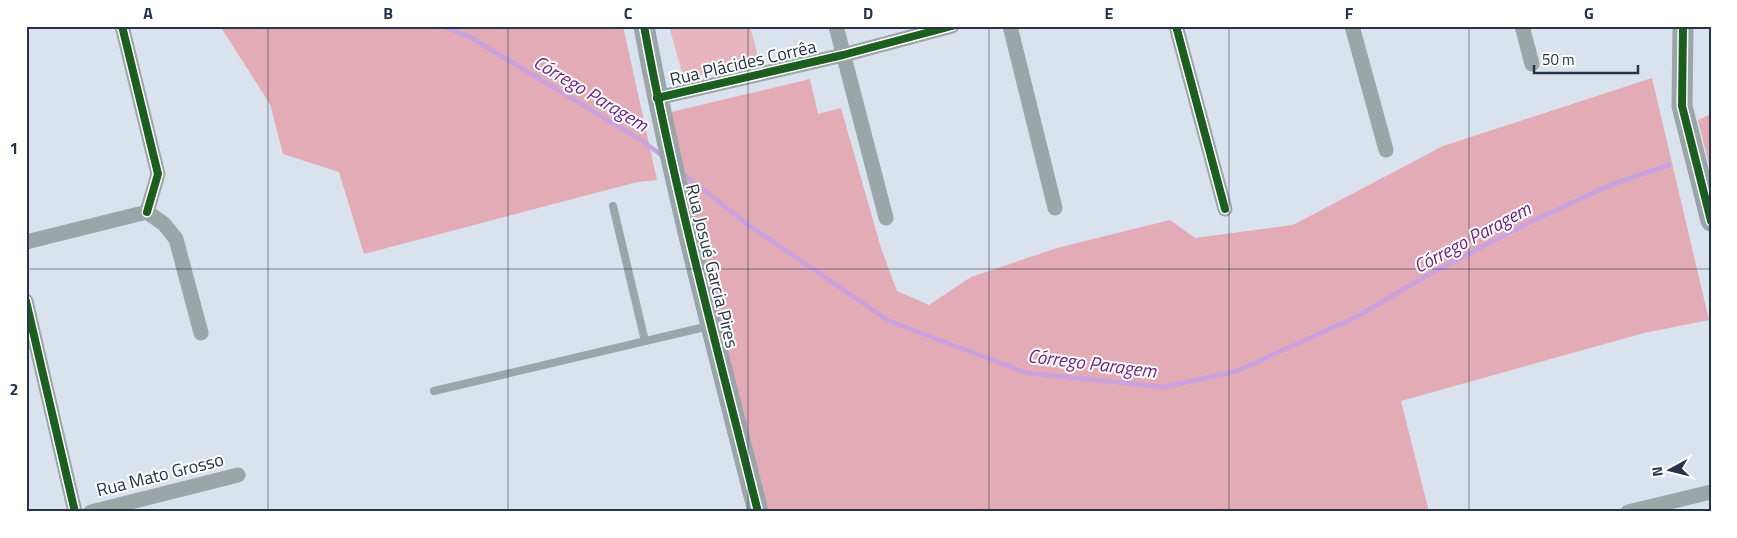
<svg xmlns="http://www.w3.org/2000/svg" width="1737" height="538" font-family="'Titillium Web',sans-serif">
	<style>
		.green { fill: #e7b5be }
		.forest { fill: #e3abb5 }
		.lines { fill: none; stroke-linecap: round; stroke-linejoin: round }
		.stream { stroke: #c9a2df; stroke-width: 4.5 }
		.lane { stroke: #9aa6a7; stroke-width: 8 }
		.street { stroke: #9aa6a7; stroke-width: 15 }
		.secondary { stroke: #99a5a8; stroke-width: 21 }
		.cycleway-casing { stroke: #fff; stroke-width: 11 }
		.cycleway { stroke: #1b5e20; stroke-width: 8 }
		.grid { fill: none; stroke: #253448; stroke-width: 1; stroke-opacity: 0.55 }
		.labels { text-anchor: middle; stroke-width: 4; stroke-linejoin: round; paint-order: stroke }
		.street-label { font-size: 18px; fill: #253448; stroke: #fff }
		.water-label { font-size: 19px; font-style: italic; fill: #6d2386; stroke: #fff }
		.neatline { fill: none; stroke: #253448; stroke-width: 2 }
		.grid-label { font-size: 16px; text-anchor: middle; font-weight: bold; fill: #253448 }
	</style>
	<rect width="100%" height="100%" fill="#dae2ee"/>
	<polygon class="green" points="669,26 750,26 759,60 684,80"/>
	<g class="forest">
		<polygon points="220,26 623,26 657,180 637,182 364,254 339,172 283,154 270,104"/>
		<polygon points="1652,78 1709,320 1644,333 1401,401 1429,512 767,512 667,113 810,79 818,114 841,108 881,248 897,291 929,305 971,277 1057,248 1170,220 1195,238 1293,225 1443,146"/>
		<polygon points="1711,114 1711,173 1698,120"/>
	</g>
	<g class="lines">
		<g class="stream">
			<polyline points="442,26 470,37 641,140 664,157"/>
			<polyline points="681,172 747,224 889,321 1027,373 1164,387 1237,371 1356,317 1428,275 1524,225 1608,186 1669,165"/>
		</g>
		<g class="lane">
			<polyline points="613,206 645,341"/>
			<polyline points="434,391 709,326"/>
		</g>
		<g class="street">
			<polyline points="122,26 158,174 147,212"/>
			<polyline points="836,26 886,218"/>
			<polyline points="1010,26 1055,208"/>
			<polyline points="1176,26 1225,209"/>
			<polyline points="1352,26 1386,150"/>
			<polyline points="1522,26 1532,64"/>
			<polyline points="657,98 843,55 952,26"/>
			<polyline points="147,212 164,224 176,239 201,333"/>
			<polyline points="26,242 147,212"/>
			<polyline points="26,301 75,512"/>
			<polyline points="91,512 238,475"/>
			<polyline points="1628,512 1711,492"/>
		</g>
		<g class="secondary">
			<path d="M644,26C674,190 718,351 758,512"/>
			<polyline points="1683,26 1682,106 1711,221"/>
		</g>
		<g class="cycleway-casing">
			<g id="cycleway">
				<polyline points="122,26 158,174 147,212"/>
				<path d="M644,26C674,190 718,351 758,512"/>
				<polyline points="1176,26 1225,209"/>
				<polyline points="1683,26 1682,106 1711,221"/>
				<polyline points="657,98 843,55 952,26"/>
				<polyline points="26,301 75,512"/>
			</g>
		</g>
		<use href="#cycleway" class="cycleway"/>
	</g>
	<path class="grid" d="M268,26V512M508,26V512M748,26V512M989,26V512M1229,26V512M1469,26V512M26,269H1711"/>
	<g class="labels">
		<g class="street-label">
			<text transform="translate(743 63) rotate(-13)" y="6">Rua Plácides Corrêa</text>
			<text transform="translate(712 266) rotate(76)" y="6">Rua Josué Garcia Pires</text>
			<text transform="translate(160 475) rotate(-14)" y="6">Rua Mato Grosso</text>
		</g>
		<g class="water-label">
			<text transform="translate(591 93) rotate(31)" y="7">Córrego Paragem</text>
			<text transform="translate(1472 237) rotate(-28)" y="7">Córrego Paragem</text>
			<text transform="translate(1092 363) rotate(7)" y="7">Córrego Paragem</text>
		</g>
	</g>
	<rect width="1737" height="538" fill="none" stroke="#ffffff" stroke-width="55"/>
	<g transform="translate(1670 470) rotate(263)" stroke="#ffffff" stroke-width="4" paint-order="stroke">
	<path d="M0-4L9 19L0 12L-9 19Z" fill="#253448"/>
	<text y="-8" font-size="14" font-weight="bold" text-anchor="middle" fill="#253448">N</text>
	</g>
	<path d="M1534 65v8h104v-8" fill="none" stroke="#253448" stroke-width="2.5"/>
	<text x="1542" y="65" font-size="15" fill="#253448" stroke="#ffffff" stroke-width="4" paint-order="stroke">50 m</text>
	<rect x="28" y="28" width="1682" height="482" class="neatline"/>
	<g class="grid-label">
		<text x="148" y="19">A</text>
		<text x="388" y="19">B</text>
		<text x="628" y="19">C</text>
		<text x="868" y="19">D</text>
		<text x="1109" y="19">E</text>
		<text x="1349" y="19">F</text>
		<text x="1589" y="19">G</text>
		<text x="14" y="154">1</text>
		<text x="14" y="395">2</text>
	</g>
</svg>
